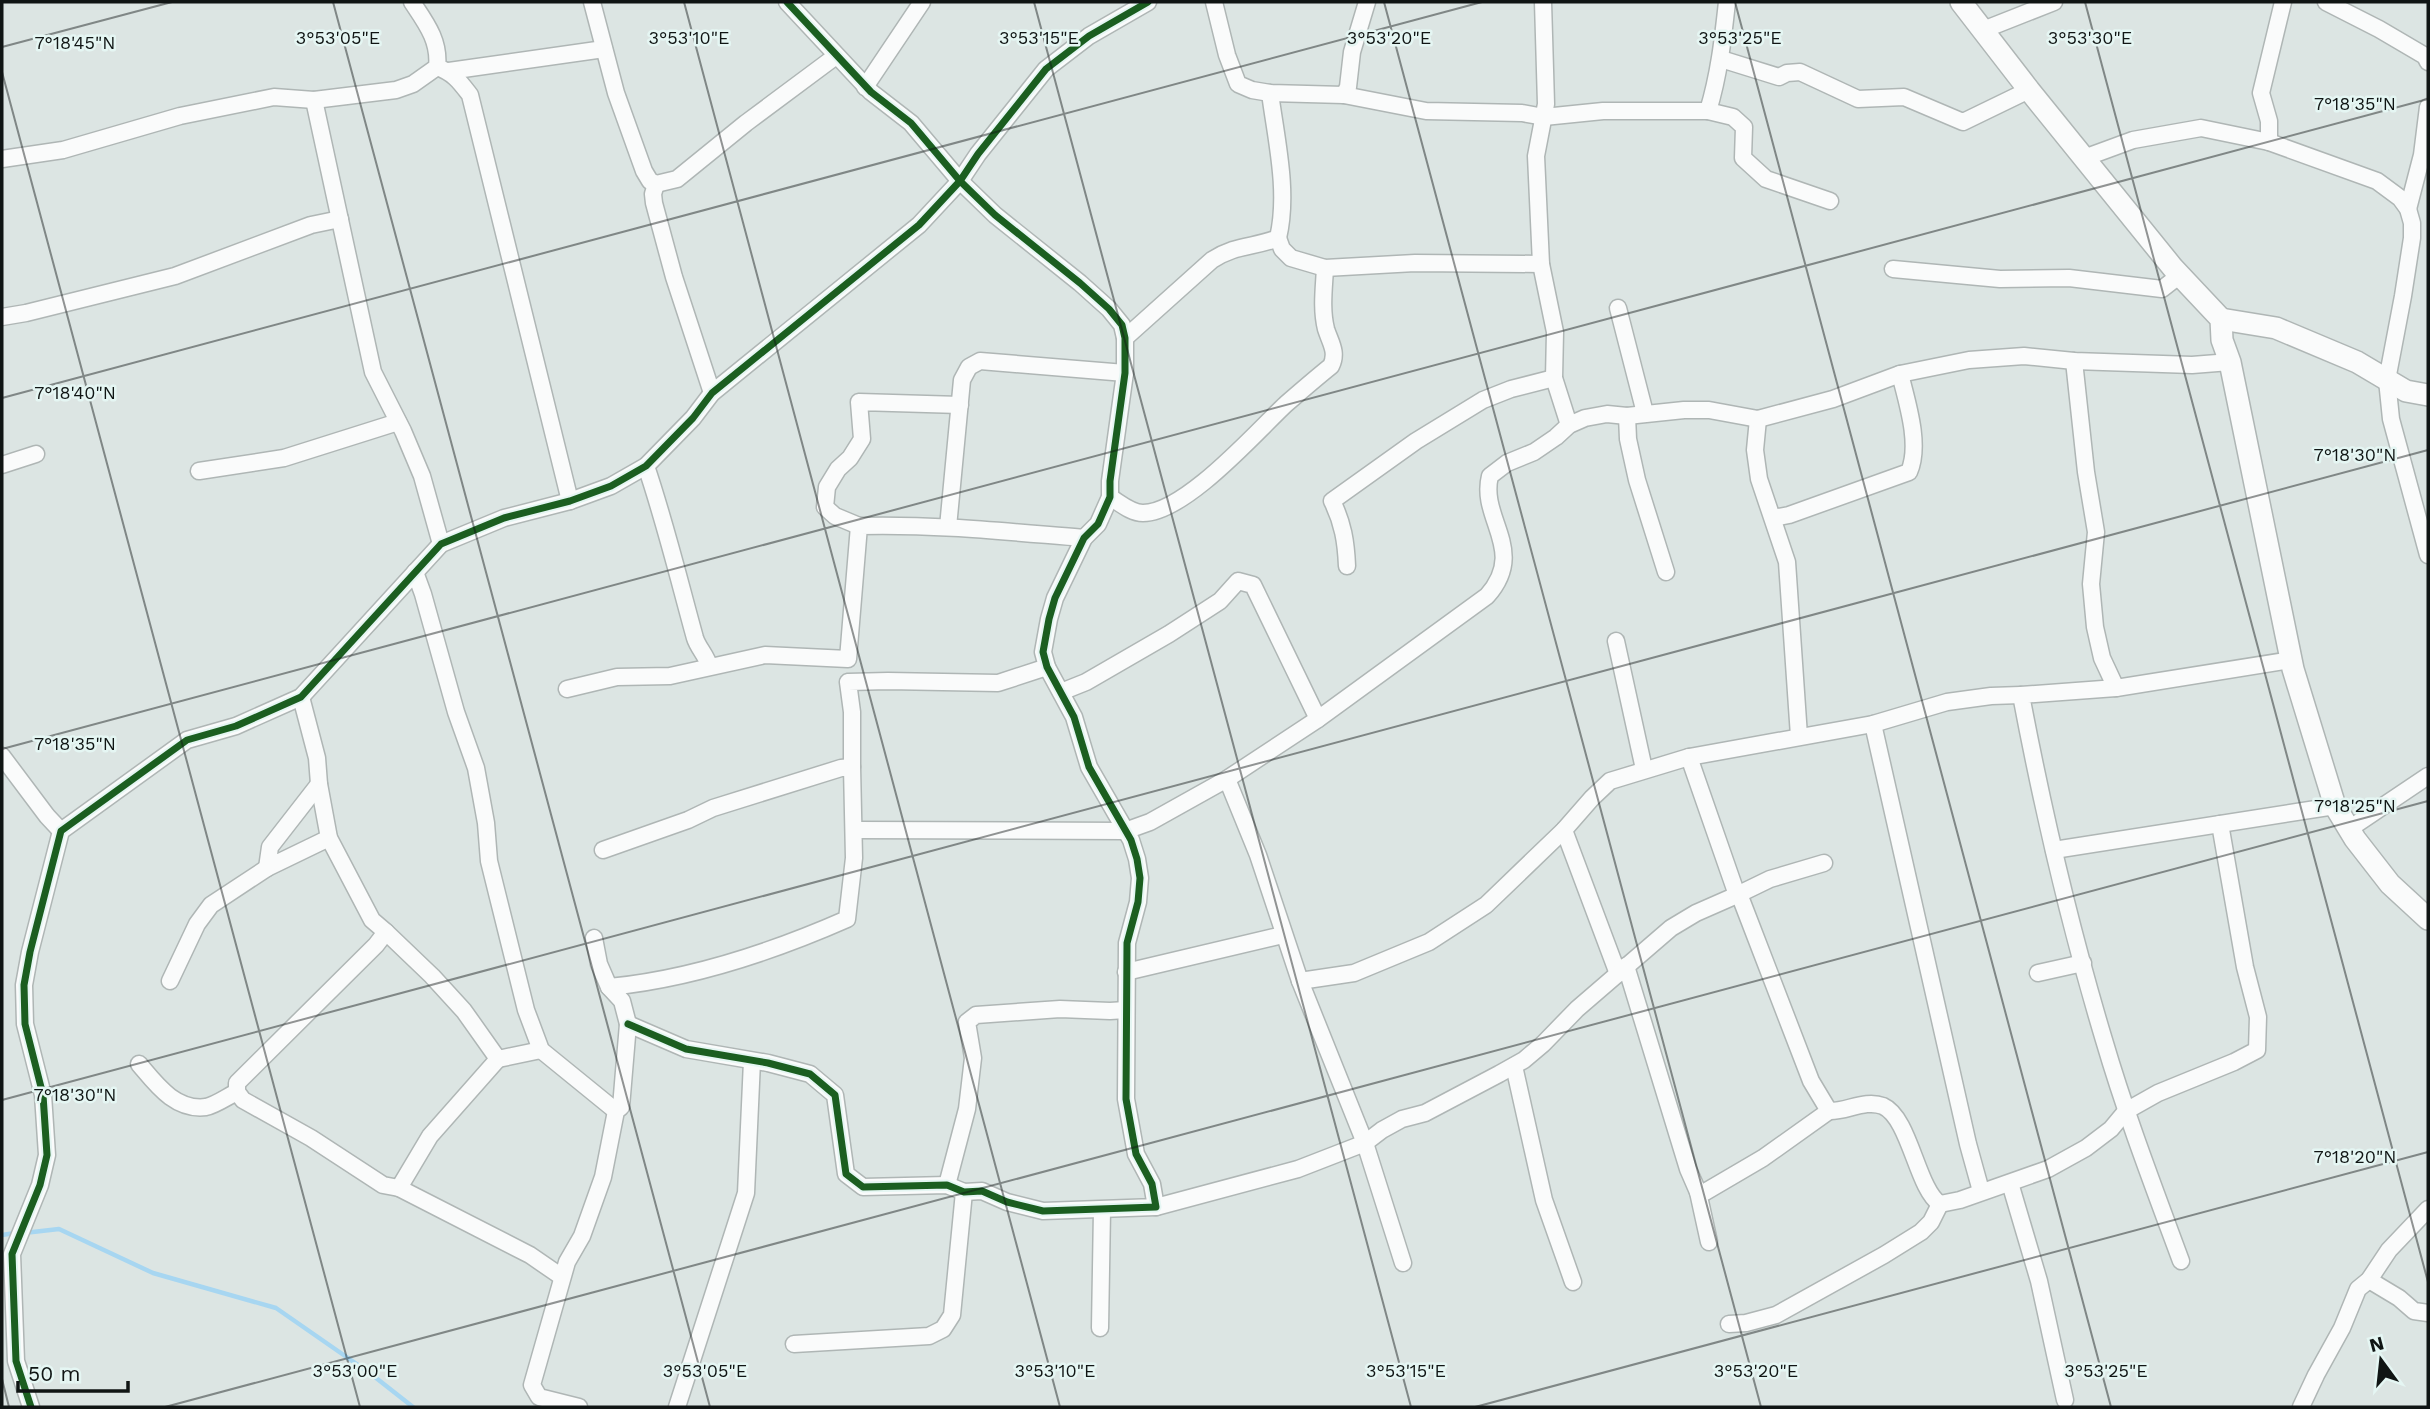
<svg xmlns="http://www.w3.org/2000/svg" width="2430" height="1409" font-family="'Work Sans',sans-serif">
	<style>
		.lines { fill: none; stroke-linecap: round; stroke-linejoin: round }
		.stream { stroke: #a7d6f1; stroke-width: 4.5 }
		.minor-casing { stroke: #afb6b5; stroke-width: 19 }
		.tertiary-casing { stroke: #afb6b5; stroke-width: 24 }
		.minor { stroke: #fafbfb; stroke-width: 16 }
		.tertiary { stroke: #fafbfb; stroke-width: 21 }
		.cycleway-casing { stroke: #e5f6f3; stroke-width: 11 }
		.cycleway { stroke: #1b5e20; stroke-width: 7 }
		.ticks { fill: none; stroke: #101514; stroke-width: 2; stroke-opacity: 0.45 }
		.ticks-label { font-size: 18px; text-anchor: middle; fill: #101514; stroke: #e5f6f3; stroke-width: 5; stroke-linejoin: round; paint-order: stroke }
	</style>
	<rect width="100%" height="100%" fill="#dce5e3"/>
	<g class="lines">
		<g class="stream">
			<polyline points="24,1233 59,1229 153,1273 276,1308 371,1374 413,1407"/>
			<polyline points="2,1235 15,1233"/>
		</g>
		<g class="minor-casing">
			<g id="minor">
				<polyline points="592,2 616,93 644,171 650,181 656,184 677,179 746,123 836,56"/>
				<path d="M1214,2L1227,55L1238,84L1252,90L1270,93L1344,95L1426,111L1522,113L1544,117L1603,111H1708C1719,75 1723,39 1727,2"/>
				<polyline points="1543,2 1546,104 1536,156 1541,264 1555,332 1554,378 1569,425"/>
				<polyline points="2326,2 2379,29 2425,56 2428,62"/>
				<polyline points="1983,30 2054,2"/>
				<polyline points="1721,59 1779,77 1787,73 1800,72 1858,99 1904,97 1963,122 2029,90"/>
				<path d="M437,67C454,73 460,82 470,95L570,501"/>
				<polyline points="449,71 604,49"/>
				<polyline points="865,87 922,2"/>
				<polyline points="1344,95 1348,87 1352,52 1367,2"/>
				<polyline points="314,100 373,372 403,431 422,476 441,544"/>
				<polyline points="1708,111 1733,117 1744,127 1743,158 1766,179 1830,201"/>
				<polyline points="2269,142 2269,121 2261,93 2283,2"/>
				<polyline points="2084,158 2133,140 2201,128 2269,142 2377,181 2400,198 2408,209 2412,223 2412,238 2403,296 2387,380 2391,419 2428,555"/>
				<path d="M2,159L63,150L180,116L274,97L314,100L396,90L413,84L437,67C440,41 426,23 412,2"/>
				<polyline points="656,184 653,194 654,203 674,277 712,393"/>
				<polyline points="2408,209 2422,155 2428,107"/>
				<polyline points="1278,238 1282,249 1291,258 1325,268 1415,263 1541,264"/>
				<polyline points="1893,269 2000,279 2069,278 2162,289 2180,275"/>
				<polyline points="1618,308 1645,413"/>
				<polyline points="2,317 26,313 175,276 311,225 340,219"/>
				<path d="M1125,338L1212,260C1237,244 1253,248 1278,238C1289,192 1276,139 1270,93"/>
				<polyline points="2074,361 2086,472 2096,532 2091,584 2095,627 2102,658 2116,688"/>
				<polyline points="1627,416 1628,439 1637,480 1666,572"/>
				<polyline points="1758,419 1755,450 1759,479 1787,562 1799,736"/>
				<polyline points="2,465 36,454"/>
				<path d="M646,466C665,522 679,580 695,638C698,648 707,656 709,666"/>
				<polyline points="199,471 284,458 398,422"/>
				<path d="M1110,497C1120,503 1131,513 1143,513C1185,513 1256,432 1286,404C1301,391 1316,378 1331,366C1338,352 1330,342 1326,329C1321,309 1324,288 1325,268"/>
				<path d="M1773,518L1789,515L1909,472C1921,445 1907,402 1900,374"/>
				<polyline points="859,526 835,516 825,507 827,487 838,469 850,458 862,439 859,402 960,405"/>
				<polyline points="948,527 962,380 969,367 980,361 1125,373"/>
				<path d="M1347,566C1346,542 1343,523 1332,501L1416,441L1483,400L1511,389L1554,378"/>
				<polyline points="415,572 423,594 456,712 476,768 486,823 489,861 526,1010 541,1050 616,1111"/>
				<polyline points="1616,641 1644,769"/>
				<path d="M567,689L617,677L670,676L765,655L848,659L859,526C935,524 1009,532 1084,538"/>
				<polyline points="1061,692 1086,682 1169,634 1220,601 1238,581 1253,585 1318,719"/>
				<polyline points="301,697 317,758 319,784 329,838 372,920 386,932 376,945 237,1083 237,1092 243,1100 311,1138 383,1185 399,1188 430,1136 498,1059"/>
				<polyline points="1873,724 1968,1144 1981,1191"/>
				<polyline points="2,756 47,816 61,831"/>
				<polyline points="852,767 852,712 848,682 888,681 998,683 1047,667"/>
				<polyline points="1227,779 1258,855 1300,981 1354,973 1429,942 1486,905 1564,830 1592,798 1610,781 1689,757 1873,724 1947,702 1991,696 2021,695"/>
				<polyline points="319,784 270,847 267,868 329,838"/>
				<polyline points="2349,829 2428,776"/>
				<path d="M854,830L1125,831L1150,822L1227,779L1318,719L1487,596C1528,550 1479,519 1490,476L1507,463L1534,452L1556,437L1569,425L1585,418L1607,414L1627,416L1684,410H1709L1758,419L1833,399L1900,374L1969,360L2024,356L2074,361L2192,365L2230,362"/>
				<polyline points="1564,830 1618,974"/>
				<path d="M603,850L688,820L713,808L841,768L852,767L854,858L847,919C772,952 691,979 609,987"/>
				<polyline points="2054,850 2335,806"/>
				<path d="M1824,863L1770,879L1737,895L1741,899L1811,1081L1829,1111C1846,1112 1865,1099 1883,1106C1910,1118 1917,1189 1940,1204"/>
				<polyline points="386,932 432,976 464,1011 498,1059 541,1050"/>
				<polyline points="1626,966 1688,1169 1698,1192 1705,1192 1763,1158 1829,1111"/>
				<polyline points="1126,972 1283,935"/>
				<polyline points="2038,973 2083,963"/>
				<polyline points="170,981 197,924 211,905 267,868"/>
				<polyline points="1300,981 1365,1143 1403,1263"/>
				<polyline points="628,1024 686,1049 768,1063 810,1074 835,1095 846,1174 863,1187 947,1185 964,1192 982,1191 1007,1202 1043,1211 1156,1207 1152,1184 1136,1154 1126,1099 1127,943 1138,902 1140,878 1137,859 1131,840 1089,767 1074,717 1047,667 1043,652 1049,619 1055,598 1084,538 1098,524 1110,497 1110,481 1125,373 1125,338 1122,325 1109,309 1080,283 995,215 960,181 911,123 871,92 787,2"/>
				<path d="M139,1064C156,1084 175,1111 206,1107C216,1105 228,1096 237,1092"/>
				<polyline points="1514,1066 1544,1200 1573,1282"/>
				<polyline points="2010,1183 2039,1281 2065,1400"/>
				<polyline points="947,1185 967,1109 973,1058 967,1022 976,1015 1060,1009 1110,1011 1126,1010"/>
				<polyline points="399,1188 530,1255 562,1277"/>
				<polyline points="1698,1192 1709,1242"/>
				<polyline points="1940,1204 1960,1200 2048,1169 2086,1148 2111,1129 2126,1111 2158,1093 2234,1062 2257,1050 2258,1017 2245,967 2220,824"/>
				<polyline points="1156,1207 1298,1169 1365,1143 1382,1130 1402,1119 1425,1113 1499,1074 1524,1060 1543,1044 1577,1009 1671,928 1696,913 1737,895 1689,757"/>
				<path d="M2181,1261C2154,1188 2126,1115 2104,1040C2070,927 2043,811 2021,695L2116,688L2291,660"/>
				<polyline points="2369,1280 2399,1298 2414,1311 2428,1313"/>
				<polyline points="1729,1324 1746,1323 1776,1315 1884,1255 1921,1232 1931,1222 1940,1204"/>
				<polyline points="1100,1328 1102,1210"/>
				<polyline points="794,1344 929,1336 943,1329 952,1315 964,1192"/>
				<polyline points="31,1407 16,1361 12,1254 40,1185 47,1155 43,1095 25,1024 24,985 30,952 61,831 187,740 236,726 301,697 441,544 504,518 570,501 611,486 646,466 693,418 712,393 919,225 960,181 978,154 1046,69 1089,36 1148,2"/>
				<polyline points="579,1407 539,1397 532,1385 567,1262 582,1236 603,1177 616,1111 621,1107 628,1024 622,1001 609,987 599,964 594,938"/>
				<polyline points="677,1407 746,1193 752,1061"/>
				<polyline points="2301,1407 2316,1375 2342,1328 2358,1289 2369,1280 2389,1250 2428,1209"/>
			</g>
		</g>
		<g class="tertiary-casing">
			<g id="tertiary">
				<polyline points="1961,2 2029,90 2173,268 2221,319 2222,340 2230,362 2293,669 2335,806 2355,839 2390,884 2428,919"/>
				<polyline points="2221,319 2276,328 2357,362 2406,391 2428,395"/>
			</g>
		</g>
		<use href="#minor" class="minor"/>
		<use href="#tertiary" class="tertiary"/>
		<g class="cycleway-casing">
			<g id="cycleway">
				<polyline points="628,1024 686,1049 768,1063 810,1074 835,1095 846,1174 863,1187 947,1185 964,1192 982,1191 1007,1202 1043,1211 1156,1207 1152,1184 1136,1154 1126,1099 1127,943 1138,902 1140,878 1137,859 1131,840 1089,767 1074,717 1047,667 1043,652 1049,619 1055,598 1084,538 1098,524 1110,497 1110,481 1125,373 1125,338 1122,325 1109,309 1080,283 995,215 960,181 911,123 871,92 787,2"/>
				<polyline points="31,1407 16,1361 12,1254 40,1185 47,1155 43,1095 25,1024 24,985 30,952 61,831 187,740 236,726 301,697 441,544 504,518 570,501 611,486 646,466 693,418 712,393 919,225 960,181 978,154 1046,69 1089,36 1148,2"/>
			</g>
		</g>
		<use href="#cycleway" class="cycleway"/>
	</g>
	<path class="ticks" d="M333,2L710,1407M684,2L1060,1407M1034,2L1411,1407M1384,2L1761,1407M1735,2L2111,1407M2085,2L2428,1282M2,47L172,2M2,72L360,1407M2,398L1482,2M2,749L2428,99M2,1100L2428,450M2,1379L9,1407M165,1407L2428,801M1475,1407L2428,1152"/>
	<g class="ticks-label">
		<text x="338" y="44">3°53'05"E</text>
		<text x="689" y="44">3°53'10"E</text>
		<text x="1039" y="44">3°53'15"E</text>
		<text x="1389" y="44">3°53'20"E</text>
		<text x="1740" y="44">3°53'25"E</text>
		<text x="2090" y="44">3°53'30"E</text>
		<text x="75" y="49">7°18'45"N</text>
		<text x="2355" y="110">7°18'35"N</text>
		<text x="75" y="399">7°18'40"N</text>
		<text x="2355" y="461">7°18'30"N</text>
		<text x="75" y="750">7°18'35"N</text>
		<text x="2355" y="812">7°18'25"N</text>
		<text x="75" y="1101">7°18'30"N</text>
		<text x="2355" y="1163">7°18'20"N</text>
		<text x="355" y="1377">3°53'00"E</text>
		<text x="705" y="1377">3°53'05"E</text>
		<text x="1055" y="1377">3°53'10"E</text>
		<text x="1406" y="1377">3°53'15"E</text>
		<text x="1756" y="1377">3°53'20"E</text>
		<text x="2106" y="1377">3°53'25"E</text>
	</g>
	<rect width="2430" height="1409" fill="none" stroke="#101514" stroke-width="7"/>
	<g transform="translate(2381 1360) rotate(345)" stroke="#e5f6f3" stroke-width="5" paint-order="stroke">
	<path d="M0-5L12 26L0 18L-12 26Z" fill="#101514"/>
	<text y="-10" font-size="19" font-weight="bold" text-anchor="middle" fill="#101514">N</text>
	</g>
	<path d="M18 1381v10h110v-10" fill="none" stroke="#101514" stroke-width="3.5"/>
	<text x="28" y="1381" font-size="21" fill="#101514" stroke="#e5f6f3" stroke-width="5" paint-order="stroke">50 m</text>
</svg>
